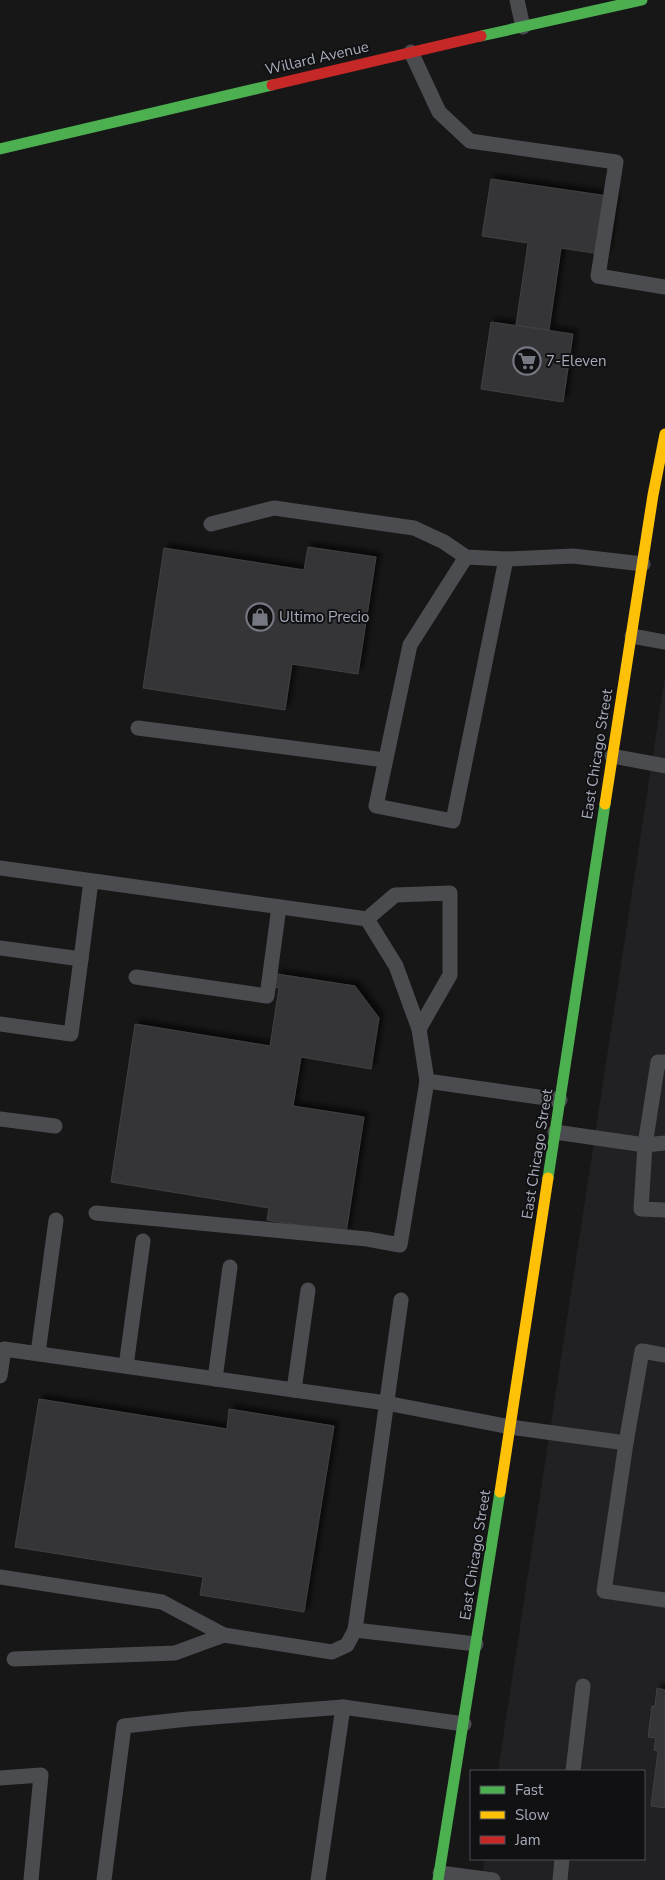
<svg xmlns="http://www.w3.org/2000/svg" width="665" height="1880" font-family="'Nunito Sans',sans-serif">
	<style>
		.built { fill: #212123 }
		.building { fill: #353537; stroke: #404144; filter: url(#shadow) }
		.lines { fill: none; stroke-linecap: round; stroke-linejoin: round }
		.lane { stroke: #4b4c50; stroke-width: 15 }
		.fast { stroke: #4caf50; stroke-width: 11 }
		.slow { stroke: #ffc107; stroke-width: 11 }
		.jam { stroke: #c62828; stroke-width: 11 }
		.labels { text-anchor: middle; stroke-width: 4; stroke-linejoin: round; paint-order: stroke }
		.street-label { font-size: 15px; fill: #a7acba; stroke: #111113 }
		.poi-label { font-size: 15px; fill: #a7acba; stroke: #111113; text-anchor: start }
	</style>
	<defs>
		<filter id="shadow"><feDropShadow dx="4.5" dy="-4.5" stdDeviation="2.5" flood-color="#0009"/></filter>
	</defs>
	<rect width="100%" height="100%" fill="#171717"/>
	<polygon class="built" points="665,676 665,1880 481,1880 485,1859 644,1859 644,1771 498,1771"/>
	<g class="building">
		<polygon points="491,179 615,197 606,255 561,248 549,330 516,325 528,243 482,236"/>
		<polygon points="491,322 573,334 563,402 481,389"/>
		<polygon points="308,547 376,557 358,674 292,664 285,710 143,688 164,548 304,570"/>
		<polygon points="277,974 355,986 379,1018 371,1069 301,1057 293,1106 364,1117 346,1233 267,1220 269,1208 111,1182 135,1024 270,1046 279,988 275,987"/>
		<polygon points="39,1399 227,1429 229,1409 334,1426 304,1612 200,1595 203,1577 15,1547"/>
		<polygon points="657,1688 665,1690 665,1808 651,1806 658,1751 654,1750 656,1738 648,1737 652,1706 655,1706"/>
	</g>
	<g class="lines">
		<g class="lane">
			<polyline points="517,0 523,27"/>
			<polyline points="411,52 439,112 470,141 616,162 598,276 665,287"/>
			<polyline points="211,524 274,508 414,528 444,542 466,557 506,559 573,556 643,564"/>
			<polyline points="466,557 410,645 376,806 453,821 506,559"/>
			<polyline points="632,636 665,642"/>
			<polyline points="138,728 385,760"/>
			<polyline points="612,756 665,766"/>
			<polyline points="0,868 367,919 395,895 450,893 450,975 419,1029"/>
			<polyline points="367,919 396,966 419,1029 427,1081 560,1100"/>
			<polyline points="0,948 81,959 91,881"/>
			<polyline points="136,977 267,996 279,907"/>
			<polyline points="0,1024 71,1034 81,959"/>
			<polyline points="665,1062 658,1062 645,1145 665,1143"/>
			<polyline points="0,1119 55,1126"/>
			<polyline points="555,1132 645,1145 641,1209 665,1210"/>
			<polyline points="96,1213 367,1239 400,1245 427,1081"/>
			<polyline points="401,1300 355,1630 476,1644"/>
			<polyline points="38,1353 56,1220"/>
			<polyline points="126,1366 143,1241"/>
			<polyline points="0,1376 4,1349 386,1403 510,1427 626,1443 604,1591 665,1600"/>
			<polyline points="215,1379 230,1267"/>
			<polyline points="294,1390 308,1290"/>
			<polyline points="626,1443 642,1351 665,1355"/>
			<polyline points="0,1577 162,1602 224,1635 332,1652 347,1645 355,1630"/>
			<polyline points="14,1659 175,1653 224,1635"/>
			<polyline points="573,1771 583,1686"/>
			<polyline points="0,1778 41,1775 31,1880"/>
			<polyline points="440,1873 493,1880"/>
			<polyline points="104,1880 124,1726 188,1719 343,1707"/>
			<polyline points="318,1880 343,1707 464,1724"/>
			<polyline points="560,1880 562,1859"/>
		</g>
		<g class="fast">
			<polyline points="481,36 642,0"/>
			<polyline points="0,149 272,85"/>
			<polyline points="548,1178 605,804"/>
			<polyline points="438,1880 500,1492"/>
		</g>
		<g class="slow">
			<polyline points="605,804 653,495 665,434"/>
			<polyline points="500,1492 548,1178"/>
		</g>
		<polyline class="jam" points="272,85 481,36"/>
	</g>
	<defs>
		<g id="supermarket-ring" transform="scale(1.4375)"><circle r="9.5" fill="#111113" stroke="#757881" stroke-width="1.5"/><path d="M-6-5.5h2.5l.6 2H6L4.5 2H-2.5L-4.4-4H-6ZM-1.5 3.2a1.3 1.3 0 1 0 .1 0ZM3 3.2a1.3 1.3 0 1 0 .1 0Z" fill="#757881"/></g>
		<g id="shop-ring" transform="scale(1.4375)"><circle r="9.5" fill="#111113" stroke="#757881" stroke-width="1.5"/><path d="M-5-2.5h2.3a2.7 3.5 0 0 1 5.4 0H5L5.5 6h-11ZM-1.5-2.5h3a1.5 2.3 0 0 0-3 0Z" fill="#757881"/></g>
	</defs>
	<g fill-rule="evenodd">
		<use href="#supermarket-ring" x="527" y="361"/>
		<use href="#shop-ring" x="260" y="617"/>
	</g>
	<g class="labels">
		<g class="street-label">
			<text transform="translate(317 58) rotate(-13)" y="5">Willard Avenue</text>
			<text transform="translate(597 754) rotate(-81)" y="5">East Chicago Street</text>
			<text transform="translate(537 1154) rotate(-81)" y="5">East Chicago Street</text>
			<text transform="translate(475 1555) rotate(-81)" y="5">East Chicago Street</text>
		</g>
		<g class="poi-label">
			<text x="546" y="366">7-Eleven</text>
			<text x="279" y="622">Ultimo Precio</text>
		</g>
	</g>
	<rect x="470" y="1770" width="175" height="90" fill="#111113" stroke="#4d4f56"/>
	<rect x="480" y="1786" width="25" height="8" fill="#4caf50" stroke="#4d4f56"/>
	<text x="515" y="1795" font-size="15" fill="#a7acba">Fast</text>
	<rect x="480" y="1811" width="25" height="8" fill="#ffc107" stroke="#4d4f56"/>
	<text x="515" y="1820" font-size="15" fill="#a7acba">Slow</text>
	<rect x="480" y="1836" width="25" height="8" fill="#c62828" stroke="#4d4f56"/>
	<text x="515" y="1845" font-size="15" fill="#a7acba">Jam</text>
</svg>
